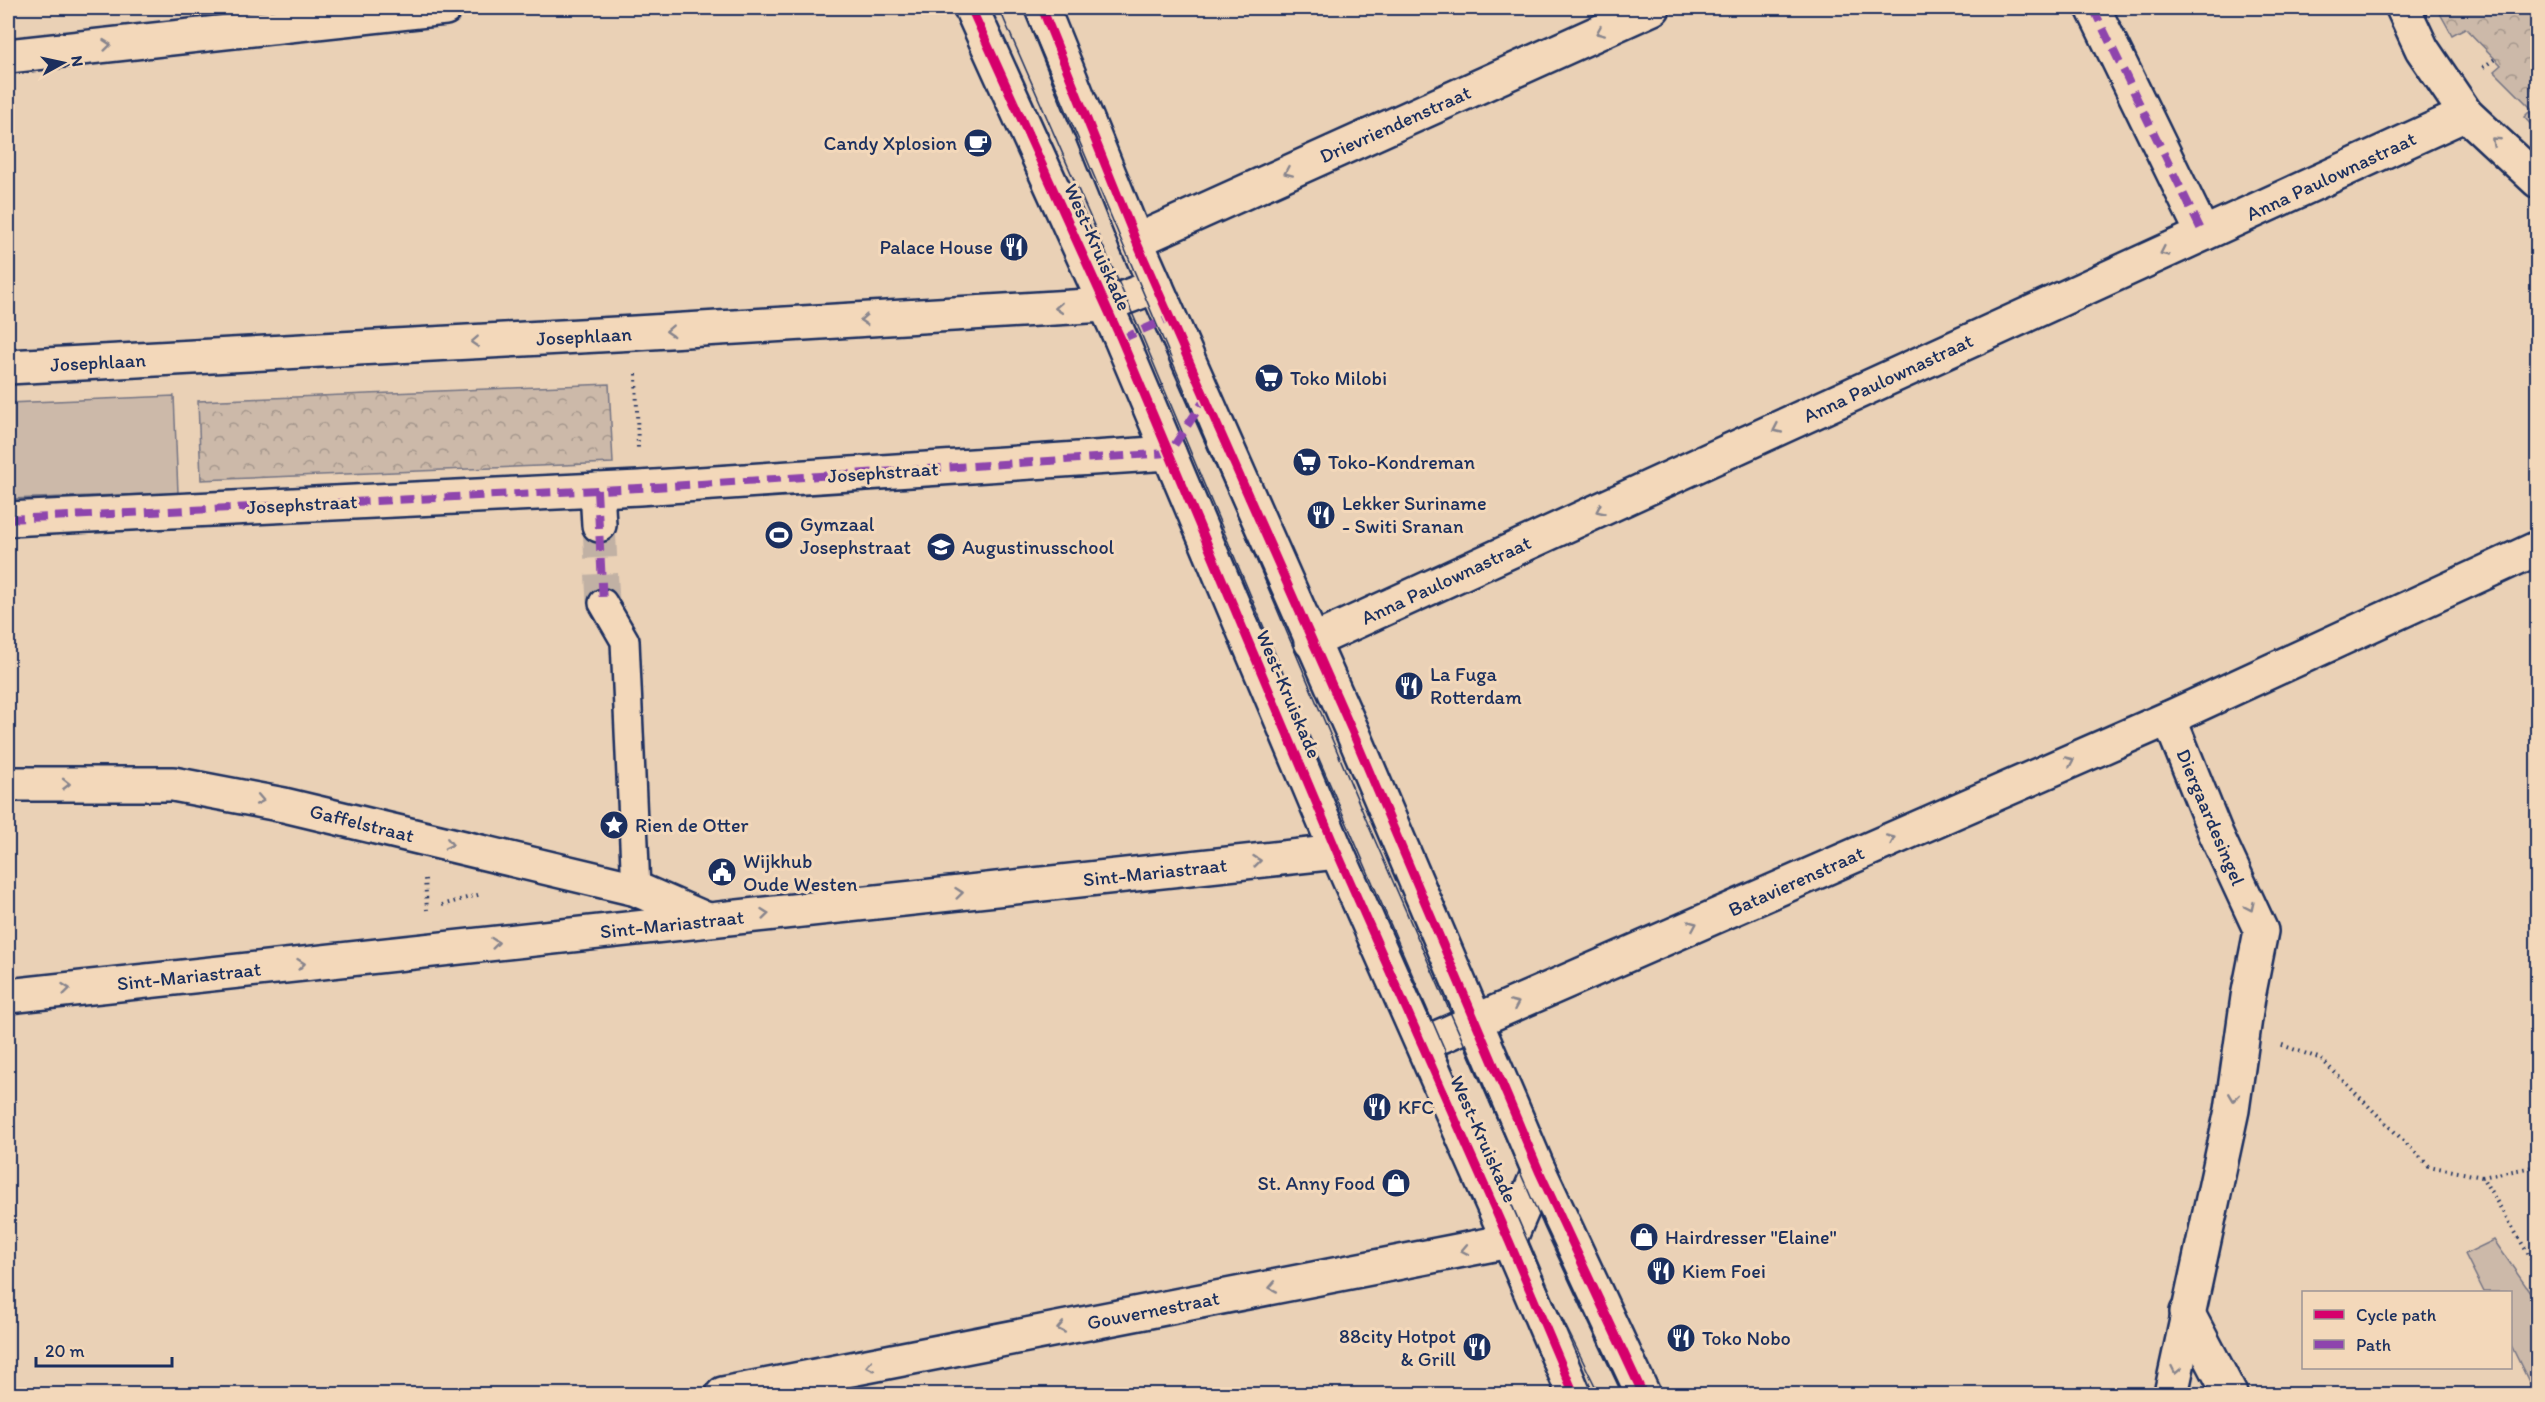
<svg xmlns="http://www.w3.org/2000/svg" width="2545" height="1402" font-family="Itim,sans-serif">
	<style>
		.green { fill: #ccb9a9; stroke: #747484; stroke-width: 1.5 }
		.forest { fill: url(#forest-crowns); stroke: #747484; stroke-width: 1.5 }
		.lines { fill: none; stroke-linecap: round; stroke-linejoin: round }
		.street-tunnel { stroke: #c1b1a4; stroke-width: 33; stroke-dasharray: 33 16; stroke-linecap: butt }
		.lane-casing { stroke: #1b2f5e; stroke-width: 32 }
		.street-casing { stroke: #1b2f5e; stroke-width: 38 }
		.secondary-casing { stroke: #1b2f5e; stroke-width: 38 }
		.path { stroke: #1b2f5e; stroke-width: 4; stroke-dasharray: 1.5 4.5; stroke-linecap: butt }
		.lane { stroke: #f3d8ba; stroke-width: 27 }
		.street { stroke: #f3d8ba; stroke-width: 33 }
		.secondary { stroke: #f3d8ba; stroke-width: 33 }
		.tram { stroke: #1b2f5e; stroke-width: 1.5 }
		.quiet { stroke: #8e44ad; stroke-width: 8; stroke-dasharray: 15 8; stroke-linecap: butt }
		.cycleway-casing { stroke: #f3d8ba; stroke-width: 13 }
		.cycleway { stroke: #d6006c; stroke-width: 9 }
		.oneway { stroke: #87848c }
		.labels { text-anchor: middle; stroke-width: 6; stroke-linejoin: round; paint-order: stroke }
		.street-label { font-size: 20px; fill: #1b2f5e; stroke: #f3d8ba }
		.poi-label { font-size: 20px; fill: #1b2f5e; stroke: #f3d8ba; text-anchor: start }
	</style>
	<defs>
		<pattern id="forest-crowns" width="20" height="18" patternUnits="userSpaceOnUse" patternTransform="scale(1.5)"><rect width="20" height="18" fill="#ccb9a9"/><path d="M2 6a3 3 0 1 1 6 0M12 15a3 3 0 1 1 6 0" fill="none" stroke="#a5978d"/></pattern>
	</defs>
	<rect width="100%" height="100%" fill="#ead1b6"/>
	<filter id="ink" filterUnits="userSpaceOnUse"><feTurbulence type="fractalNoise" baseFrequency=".0167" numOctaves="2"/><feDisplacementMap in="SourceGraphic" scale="12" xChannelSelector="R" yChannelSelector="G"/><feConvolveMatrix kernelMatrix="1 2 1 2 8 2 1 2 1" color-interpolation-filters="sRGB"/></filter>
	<g filter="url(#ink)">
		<g class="green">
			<polygon points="174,396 178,493 8,499 8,403"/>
			<polygon points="2494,1240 2537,1302 2537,1394 2535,1394 2511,1345 2510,1292 2484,1292 2465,1254"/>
		</g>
		<g class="forest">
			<polygon points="2437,8 2537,8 2537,131 2524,117 2532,109 2494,71 2501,65 2465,28 2452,35"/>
			<polygon points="609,384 613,463 201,480 198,401"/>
		</g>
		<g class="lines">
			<polyline class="street-tunnel" points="599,525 603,603"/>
			<g class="lane-casing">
				<polyline id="lane" points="603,603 625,641 636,889"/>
			</g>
			<g class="street-casing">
				<g id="street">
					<polyline points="2093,8 2203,234"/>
					<polyline points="2403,8 2422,49 2466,114 2538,181"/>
					<polyline points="8,56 445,8"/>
					<polyline points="1136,241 1653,8"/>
					<polyline points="8,367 635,333 1105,305 1156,286"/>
					<polyline points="597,490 599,525"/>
					<polyline points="8,519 639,488 1169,453"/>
					<polyline points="1311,642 2466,114"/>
					<polyline points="2169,718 2216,834 2261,931 2248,997 2232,1110 2171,1394"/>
					<polyline points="8,784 173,784 284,805 636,889 705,919"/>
					<polyline points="8,996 1337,852"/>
					<polyline points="1423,1044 2169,718 2538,548"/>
					<polyline points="2187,1312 2230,1394"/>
					<polyline points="723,1394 1509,1241 1539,1171"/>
				</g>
			</g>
			<g class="secondary-casing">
				<g id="secondary">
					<polyline points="971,8 1121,339 1337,852 1509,1241 1574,1394"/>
					<polyline points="1042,8 1136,241 1353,733 1539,1171 1643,1394"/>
				</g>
			</g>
			<g class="path">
				<polyline points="2483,67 2495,59"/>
				<polyline points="636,374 638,448"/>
				<polyline points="425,879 427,910"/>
				<polyline points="442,905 481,894"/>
				<polyline points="2282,1045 2321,1059 2429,1166 2482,1177 2538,1270"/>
				<polyline points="2482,1177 2538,1166"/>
			</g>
			<use href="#lane" class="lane"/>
			<use href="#street" class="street"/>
			<use href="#secondary" class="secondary"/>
			<g class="tram">
				<polyline points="999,8 1140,331 1316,752 1553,1300 1599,1394"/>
				<polyline points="1023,8 1370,829 1545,1229 1622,1394"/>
			</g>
			<g class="quiet">
				<polyline points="2093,8 2203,234"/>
				<polyline points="1121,339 1170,318"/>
				<polyline points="597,490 603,603"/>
				<polyline points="8,519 639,488 1169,453 1205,399"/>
			</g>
			<g class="cycleway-casing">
				<g id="cycleway">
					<polyline points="971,8 1121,339 1337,852 1509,1241 1574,1394"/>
					<polyline points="1042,8 1136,241 1353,733 1539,1171 1643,1394"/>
				</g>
			</g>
			<use href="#cycleway" class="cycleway"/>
		</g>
		<defs><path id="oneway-chevron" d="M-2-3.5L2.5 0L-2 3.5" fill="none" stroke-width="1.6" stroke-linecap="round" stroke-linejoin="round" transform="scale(1.5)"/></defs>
		<g class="oneway">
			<use href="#oneway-chevron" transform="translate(1600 32) rotate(156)"/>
			<use href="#oneway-chevron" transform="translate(107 45) rotate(-6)"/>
			<use href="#oneway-chevron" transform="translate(2495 141) rotate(-137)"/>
			<use href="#oneway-chevron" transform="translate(1288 172) rotate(156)"/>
			<use href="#oneway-chevron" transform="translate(2164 252) rotate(155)"/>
			<use href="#oneway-chevron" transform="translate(1059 308) rotate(177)"/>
			<use href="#oneway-chevron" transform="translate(864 320) rotate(177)"/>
			<use href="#oneway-chevron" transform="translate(670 331) rotate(177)"/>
			<use href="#oneway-chevron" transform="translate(475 342) rotate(177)"/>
			<use href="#oneway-chevron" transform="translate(1777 429) rotate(155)"/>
			<use href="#oneway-chevron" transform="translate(1600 510) rotate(155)"/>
			<use href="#oneway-chevron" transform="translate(2070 761) rotate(-24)"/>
			<use href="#oneway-chevron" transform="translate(66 784)"/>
			<use href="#oneway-chevron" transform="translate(260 800) rotate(11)"/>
			<use href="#oneway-chevron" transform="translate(1891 839) rotate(-24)"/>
			<use href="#oneway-chevron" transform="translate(449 844) rotate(13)"/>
			<use href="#oneway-chevron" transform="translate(1257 861) rotate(-6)"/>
			<use href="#oneway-chevron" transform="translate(959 893) rotate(-6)"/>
			<use href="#oneway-chevron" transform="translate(2250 907) rotate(65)"/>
			<use href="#oneway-chevron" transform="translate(765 914) rotate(-6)"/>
			<use href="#oneway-chevron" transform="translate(1693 925) rotate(-24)"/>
			<use href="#oneway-chevron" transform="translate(495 943) rotate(-6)"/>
			<use href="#oneway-chevron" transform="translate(301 964) rotate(-6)"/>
			<use href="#oneway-chevron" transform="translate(66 989) rotate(-6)"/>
			<use href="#oneway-chevron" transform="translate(1515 1004) rotate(-24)"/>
			<use href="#oneway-chevron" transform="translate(2234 1097) rotate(98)"/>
			<use href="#oneway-chevron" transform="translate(1465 1250) rotate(169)"/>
			<use href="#oneway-chevron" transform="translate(1273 1287) rotate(169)"/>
			<use href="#oneway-chevron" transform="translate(1061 1328) rotate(169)"/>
			<use href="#oneway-chevron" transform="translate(870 1366) rotate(169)"/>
			<use href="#oneway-chevron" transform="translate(2176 1370) rotate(101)"/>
		</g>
	</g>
	<defs>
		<g id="cafe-disc" transform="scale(1.5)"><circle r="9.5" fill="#1b2f5e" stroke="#f3d8ba"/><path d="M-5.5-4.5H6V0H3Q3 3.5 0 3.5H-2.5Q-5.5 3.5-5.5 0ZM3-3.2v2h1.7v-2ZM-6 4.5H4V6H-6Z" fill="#fff"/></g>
		<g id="restaurant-disc" transform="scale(1.5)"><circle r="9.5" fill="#1b2f5e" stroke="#f3d8ba"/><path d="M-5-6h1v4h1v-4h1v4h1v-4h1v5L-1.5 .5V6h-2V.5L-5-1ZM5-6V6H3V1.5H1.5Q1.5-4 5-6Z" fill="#fff"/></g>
		<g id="supermarket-disc" transform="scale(1.5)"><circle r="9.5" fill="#1b2f5e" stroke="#f3d8ba"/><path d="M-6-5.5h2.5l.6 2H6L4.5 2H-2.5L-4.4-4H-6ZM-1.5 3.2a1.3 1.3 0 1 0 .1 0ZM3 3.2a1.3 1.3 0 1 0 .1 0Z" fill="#fff"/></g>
		<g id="stadium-disc" transform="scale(1.5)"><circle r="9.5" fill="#1b2f5e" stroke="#f3d8ba"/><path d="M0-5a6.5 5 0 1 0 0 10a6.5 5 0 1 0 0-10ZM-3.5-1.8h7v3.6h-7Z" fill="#fff"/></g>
		<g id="school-disc" transform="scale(1.5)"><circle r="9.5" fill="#1b2f5e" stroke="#f3d8ba"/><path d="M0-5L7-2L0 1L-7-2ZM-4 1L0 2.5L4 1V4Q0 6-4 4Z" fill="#fff"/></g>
		<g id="sight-disc" transform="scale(1.5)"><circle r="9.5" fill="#1b2f5e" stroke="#f3d8ba"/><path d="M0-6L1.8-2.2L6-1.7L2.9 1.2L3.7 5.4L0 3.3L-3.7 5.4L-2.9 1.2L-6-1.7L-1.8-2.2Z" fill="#fff"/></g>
		<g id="civic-disc" transform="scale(1.5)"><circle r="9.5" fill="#1b2f5e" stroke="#f3d8ba"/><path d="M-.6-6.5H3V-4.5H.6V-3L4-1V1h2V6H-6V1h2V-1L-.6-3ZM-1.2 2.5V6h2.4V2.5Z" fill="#fff"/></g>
		<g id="shop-disc" transform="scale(1.5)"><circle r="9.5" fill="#1b2f5e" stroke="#f3d8ba"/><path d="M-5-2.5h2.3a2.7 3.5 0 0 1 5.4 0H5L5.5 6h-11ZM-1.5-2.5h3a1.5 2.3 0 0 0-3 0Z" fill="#fff"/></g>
	</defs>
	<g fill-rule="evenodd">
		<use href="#cafe-disc" x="978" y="143"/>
		<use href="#restaurant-disc" x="1014" y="247"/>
		<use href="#supermarket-disc" x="1269" y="378"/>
		<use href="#supermarket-disc" x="1307" y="462"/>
		<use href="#restaurant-disc" x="1321" y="515"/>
		<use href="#stadium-disc" x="779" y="535"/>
		<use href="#school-disc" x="941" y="547"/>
		<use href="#restaurant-disc" x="1409" y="686"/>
		<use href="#sight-disc" x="614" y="825"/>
		<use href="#civic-disc" x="722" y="872"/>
		<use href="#restaurant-disc" x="1377" y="1107"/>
		<use href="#shop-disc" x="1396" y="1183"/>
		<use href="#shop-disc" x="1644" y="1237"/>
		<use href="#restaurant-disc" x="1661" y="1271"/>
		<use href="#restaurant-disc" x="1681" y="1338"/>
		<use href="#restaurant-disc" x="1477" y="1347"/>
	</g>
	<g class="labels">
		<g class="street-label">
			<text transform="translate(1395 124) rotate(-24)" y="7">Drievriendenstraat</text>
			<text transform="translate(2331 176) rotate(-25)" y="7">Anna Paulownastraat</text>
			<text transform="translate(1098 247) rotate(66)" y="7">West-Kruiskade</text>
			<text transform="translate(584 336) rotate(-3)" y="7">Josephlaan</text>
			<text transform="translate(98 362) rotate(-3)" y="7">Josephlaan</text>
			<text transform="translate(1888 378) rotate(-25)" y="7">Anna Paulownastraat</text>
			<text transform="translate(883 472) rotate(-4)" y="7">Josephstraat</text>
			<text transform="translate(302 504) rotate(-3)" y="7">Josephstraat</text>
			<text transform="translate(1446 580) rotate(-25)" y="7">Anna Paulownastraat</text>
			<text transform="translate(1289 694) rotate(67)" y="7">West-Kruiskade</text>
			<text transform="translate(2211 817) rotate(67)" y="7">Diergaardesingel</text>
			<text transform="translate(362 823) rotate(14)" y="7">Gaffelstraat</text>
			<text transform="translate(1155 872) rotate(-6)" y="7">Sint-Mariastraat</text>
			<text transform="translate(1796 881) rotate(-24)" y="7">Batavierenstraat</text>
			<text transform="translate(672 924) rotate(-6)" y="7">Sint-Mariastraat</text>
			<text transform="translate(189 976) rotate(-6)" y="7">Sint-Mariastraat</text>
			<text transform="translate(1484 1139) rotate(66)" y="7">West-Kruiskade</text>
			<text transform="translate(1153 1310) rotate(-11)" y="7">Gouvernestraat</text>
		</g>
		<g class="poi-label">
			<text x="957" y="150" text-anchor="end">Candy Xplosion</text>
			<text x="993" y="254" text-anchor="end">Palace House</text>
			<text x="1290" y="385">Toko Milobi</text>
			<text x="1328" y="469">Toko-Kondreman</text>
			<text x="1342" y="510">Lekker Suriname<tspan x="1342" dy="23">- Switi Sranan</tspan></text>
			<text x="800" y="531">Gymzaal<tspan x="800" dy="23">Josephstraat</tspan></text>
			<text x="962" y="554">Augustinusschool</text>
			<text x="1430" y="681">La Fuga<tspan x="1430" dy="23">Rotterdam</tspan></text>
			<text x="635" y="832">Rien de Otter</text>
			<text x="743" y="868">Wijkhub<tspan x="743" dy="23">Oude Westen</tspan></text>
			<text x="1398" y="1114">KFC</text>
			<text x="1375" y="1190" text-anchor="end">St. Anny Food</text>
			<text x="1665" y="1244">Hairdresser "Elaine"</text>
			<text x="1682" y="1278">Kiem Foei</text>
			<text x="1456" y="1343" text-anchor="end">88city Hotpot<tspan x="1456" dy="23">&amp; Grill</tspan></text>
			<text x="1702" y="1345">Toko Nobo</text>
		</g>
	</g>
	<rect width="2545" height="1402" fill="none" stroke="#f3d8ba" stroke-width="30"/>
	<rect x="15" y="15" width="2515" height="1372" fill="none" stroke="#1b2f5e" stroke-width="2" filter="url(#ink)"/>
	<rect x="2302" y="1291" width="210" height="78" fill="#f3d8ba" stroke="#9d9495" stroke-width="1.5"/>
	<rect x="2314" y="1310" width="30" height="9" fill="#d6006c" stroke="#9d9495" stroke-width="1.5"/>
	<text x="2356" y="1321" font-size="18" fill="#1b2f5e">Cycle path</text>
	<rect x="2314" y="1340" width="30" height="9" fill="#8e44ad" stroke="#9d9495" stroke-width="1.5"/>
	<text x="2356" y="1351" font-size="18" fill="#1b2f5e">Path</text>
	<g transform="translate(63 63) rotate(82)" stroke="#f3d8ba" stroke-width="4.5" paint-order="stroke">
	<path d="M0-4.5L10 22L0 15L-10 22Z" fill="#1b2f5e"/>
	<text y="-9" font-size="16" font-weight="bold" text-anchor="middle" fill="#1b2f5e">N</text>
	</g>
	<path d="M36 1357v9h136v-9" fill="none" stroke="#1b2f5e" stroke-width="3"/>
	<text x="45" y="1357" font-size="18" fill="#1b2f5e" stroke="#f3d8ba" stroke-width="4.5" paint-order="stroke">20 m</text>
</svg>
